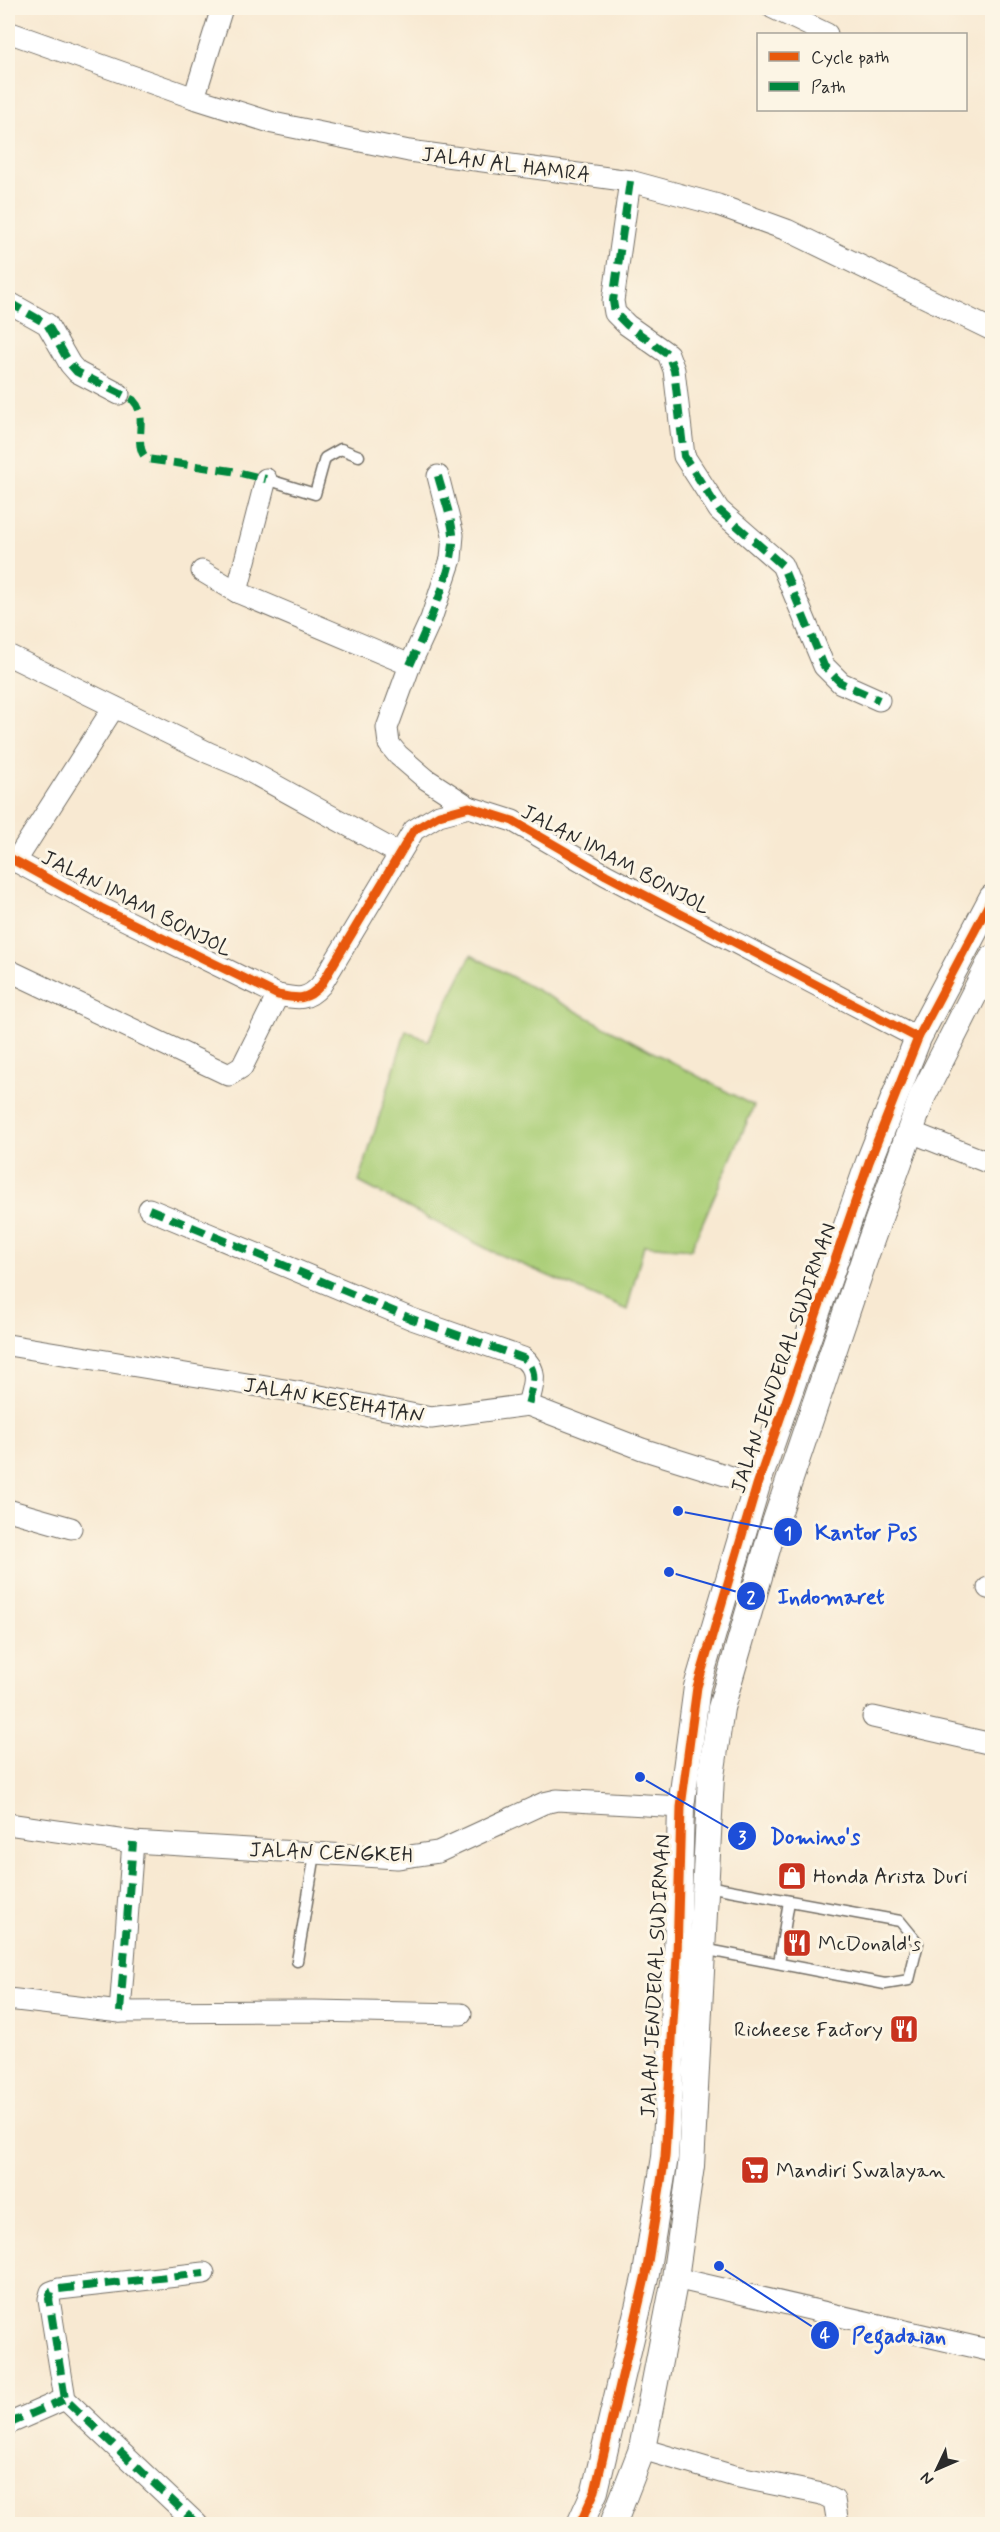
<svg xmlns="http://www.w3.org/2000/svg" width="1000" height="2532" font-family="Mynerve,sans-serif">
	<style>
		.green { fill: #accf79; stroke: #6c7d52; stroke-width: 1.5 }
		.lines { fill: none; stroke-linecap: round; stroke-linejoin: round }
		.service-casing { stroke: #736e65; stroke-width: 13 }
		.minor-casing { stroke: #736e65; stroke-width: 23 }
		.tertiary-casing { stroke: #736e65; stroke-width: 28 }
		.service { stroke: #fff; stroke-width: 10 }
		.minor { stroke: #fff; stroke-width: 21 }
		.tertiary { stroke: #fff; stroke-width: 26 }
		.quiet { stroke: #00873e; stroke-width: 8; stroke-dasharray: 15 8; stroke-linecap: butt }
		.cycleway-casing { stroke: #fcf5e5; stroke-width: 13 }
		.cycleway { stroke: #e8590c; stroke-width: 9 }
		.labels { text-anchor: middle; stroke-width: 6; stroke-linejoin: round; paint-order: stroke }
		.street-label { font-size: 21px; fill: #2b2b2b; stroke: #fcf5e5 }
		.poi-label { font-size: 21px; fill: #2b2b2b; stroke: #fcf5e5; text-anchor: start }
		.leader { fill: none; stroke: #1d4ed8; stroke-width: 2 }
		.callout-dot { fill: #1d4ed8; stroke: #fcf5e5; stroke-width: 2 }
		.mark-label { font-size: 18px; text-anchor: middle; font-weight: bold; fill: #fff }
		.callout-label { font-size: 22px; text-anchor: middle; font-weight: bold; fill: #1d4ed8; stroke: #fcf5e5; stroke-width: 6; stroke-linejoin: round; paint-order: stroke }
	</style>
	<rect width="100%" height="100%" fill="#fcf5e5"/>
	<filter id="ink" filterUnits="userSpaceOnUse"><feTurbulence type="fractalNoise" baseFrequency=".0167" numOctaves="2"/><feDisplacementMap in="SourceGraphic" scale="12" xChannelSelector="R" yChannelSelector="G"/><feConvolveMatrix kernelMatrix="1 2 1 2 8 2 1 2 1" color-interpolation-filters="sRGB"/></filter>
	<filter id="wash" filterUnits="userSpaceOnUse"><feTurbulence type="fractalNoise" baseFrequency=".008" numOctaves="4" result="noise"/><feDisplacementMap in="SourceGraphic" scale="24" xChannelSelector="R" yChannelSelector="G"/><feGaussianBlur stdDeviation="1.35" result="paint"/><feColorMatrix in="noise" values="0 0 0 0 0 0 0 0 0 0 0 0 0 0 0 0 0 1.4 0 .05"/><feComposite in="paint" operator="in"/></filter>
	<g filter="url(#wash)">
		<rect width="100%" height="100%" fill="#f8e9d2"/>
		<polygon class="green" points="471,955 754,1106 691,1249 644,1245 627,1310 491,1251 359,1182 406,1030 428,1041"/>
	</g>
	<g filter="url(#ink)">
		<g class="lines">
			<g class="service-casing">
				<g id="service">
					<polyline points="266,479 315,494 325,458 341,449 359,456"/>
					<polyline points="703,1949 885,1984 909,1980 918,1943 900,1921 707,1886"/>
					<polyline points="297,1961 315,1854"/>
					<polyline points="779,1963 789,1901"/>
				</g>
			</g>
			<g class="minor-casing">
				<g id="minor">
					<polyline points="773,8 827,34"/>
					<polyline points="8,32 194,98 273,123 409,151 630,181 718,205 787,230 992,330"/>
					<polyline points="194,98 222,8"/>
					<polyline points="630,181 613,301 615,313 627,325 668,354 674,370 684,456 719,510 782,565 824,666 841,683 879,700"/>
					<polyline points="8,302 47,324 70,364 77,372 119,394"/>
					<polyline points="438,476 453,535 451,559 431,619 410,665 387,728 389,744 398,755 426,779 469,807"/>
					<polyline points="202,571 237,592 410,665"/>
					<polyline points="237,592 266,479"/>
					<polyline points="8,655 209,753 240,766 398,853"/>
					<path d="M8,857L101,908L278,995C298,999 307,1001 321,985L414,830L439,815L469,807L513,821L606,875L918,1038"/>
					<polyline points="15,862 114,707"/>
					<polyline points="8,970 229,1075 242,1067 278,995"/>
					<polyline points="911,1132 992,1164"/>
					<path d="M149,1209L412,1319L523,1358C540,1371 532,1387 528,1405"/>
					<polyline points="8,1345 315,1395 431,1418 528,1405 642,1449 757,1485"/>
					<polyline points="8,1510 71,1528"/>
					<polyline points="988,1588 992,1589"/>
					<polyline points="873,1717 992,1744"/>
					<polyline points="8,1824 133,1842 397,1858 438,1852 544,1803 557,1800 681,1807"/>
					<polyline points="8,1999 120,2012 314,2011 461,2014"/>
					<polyline points="120,2012 133,1842"/>
					<polyline points="675,2278 992,2351"/>
					<polyline points="8,2424 65,2399"/>
					<polyline points="642,2449 734,2476 822,2494 834,2500 838,2524"/>
					<polyline points="197,2524 65,2399 49,2299 51,2292 59,2289 204,2273"/>
				</g>
			</g>
			<g class="tertiary-casing">
				<g id="tertiary">
					<polyline points="580,2524 595,2491 646,2274 665,2157 677,1956 681,1807 697,1687 757,1485 869,1162 918,1038 992,898"/>
					<polyline points="613,2524 642,2449 675,2278 691,2166 711,1776 721,1708 771,1535 866,1254 923,1095 992,959"/>
				</g>
			</g>
			<use href="#service" class="service"/>
			<use href="#minor" class="minor"/>
			<use href="#tertiary" class="tertiary"/>
			<g class="quiet">
				<polyline points="630,181 613,301 615,313 627,325 668,354 674,370 684,456 719,510 782,565 824,666 841,683 879,700"/>
				<path d="M8,302L47,324L70,364L77,372L133,400C150,417 131,444 147,459L232,471L266,479"/>
				<path d="M410,665C424,633 456,568 453,534C451,515 443,495 438,476"/>
				<path d="M149,1209L412,1319L523,1358C540,1371 532,1387 528,1405"/>
				<polyline points="120,2012 133,1842"/>
				<polyline points="8,2424 65,2399"/>
				<polyline points="197,2524 65,2399 49,2299 51,2292 59,2289 204,2273"/>
			</g>
			<g class="cycleway-casing">
				<g id="cycleway">
					<path d="M8,857L101,908L278,995C298,999 307,1001 321,985L414,830L439,815L469,807L513,821L606,875L918,1038"/>
					<polyline points="580,2524 595,2491 646,2274 665,2157 677,1956 681,1807 697,1687 757,1485 869,1162 918,1038 992,898"/>
				</g>
			</g>
			<use href="#cycleway" class="cycleway"/>
		</g>
	</g>
	<defs>
		<g id="shop-square" transform="scale(1.5)"><rect x="-9" y="-9" width="18" height="18" rx="4" fill="#c8321e" stroke="#fcf5e5"/><path d="M-5-2.5h2.3a2.7 3.5 0 0 1 5.4 0H5L5.5 6h-11ZM-1.5-2.5h3a1.5 2.3 0 0 0-3 0Z" fill="#fff"/></g>
		<g id="restaurant-square" transform="scale(1.5)"><rect x="-9" y="-9" width="18" height="18" rx="4" fill="#c8321e" stroke="#fcf5e5"/><path d="M-5-6h1v4h1v-4h1v4h1v-4h1v5L-1.5 .5V6h-2V.5L-5-1ZM5-6V6H3V1.5H1.5Q1.5-4 5-6Z" fill="#fff"/></g>
		<g id="supermarket-square" transform="scale(1.5)"><rect x="-9" y="-9" width="18" height="18" rx="4" fill="#c8321e" stroke="#fcf5e5"/><path d="M-6-5.5h2.5l.6 2H6L4.5 2H-2.5L-4.4-4H-6ZM-1.5 3.2a1.3 1.3 0 1 0 .1 0ZM3 3.2a1.3 1.3 0 1 0 .1 0Z" fill="#fff"/></g>
	</defs>
	<g fill-rule="evenodd">
		<use href="#shop-square" x="792" y="1876"/>
		<use href="#restaurant-square" x="797" y="1943"/>
		<use href="#restaurant-square" x="904" y="2029"/>
		<use href="#supermarket-square" x="755" y="2170"/>
	</g>
	<g class="labels">
		<g class="street-label">
			<text transform="translate(506 164) rotate(7)" y="7">JALAN AL HAMRA</text>
			<text transform="translate(616 859) rotate(28)" y="7">JALAN IMAM BONJOL</text>
			<text transform="translate(137 903) rotate(27)" y="7">JALAN IMAM BONJOL</text>
			<text transform="translate(783 1358) rotate(-71)" y="7">JALAN JENDERAL SUDIRMAN</text>
			<text transform="translate(334 1400) rotate(10)" y="7">JALAN KESEHATAN</text>
			<text transform="translate(331 1852) rotate(2)" y="7">JALAN CENGKEH</text>
			<text transform="translate(655 1976) rotate(-87)" y="7">JALAN JENDERAL SUDIRMAN</text>
		</g>
		<g class="poi-label">
			<text x="813" y="1883">Honda Arista Duri</text>
			<text x="818" y="1950">McDonald's</text>
			<text x="883" y="2036" text-anchor="end">Richeese Factory</text>
			<text x="776" y="2177">Mandiri Swalayan</text>
		</g>
	</g>
	<path class="leader" d="M678 1511L788 1532M669 1572L751 1596M640 1777L742 1836M719 2266L825 2335"/>
	<g class="callout-dot">
		<circle cx="678" cy="1511" r="6"/>
		<circle cx="669" cy="1572" r="6"/>
		<circle cx="640" cy="1777" r="6"/>
		<circle cx="719" cy="2266" r="6"/>
		<circle cx="788" cy="1532" r="15"/>
		<circle cx="751" cy="1596" r="15"/>
		<circle cx="742" cy="1836" r="15"/>
		<circle cx="825" cy="2335" r="15"/>
	</g>
	<g class="mark-label">
		<text x="788" y="1539">1</text>
		<text x="751" y="1603">2</text>
		<text x="742" y="1843">3</text>
		<text x="825" y="2341">4</text>
	</g>
	<g class="callout-label">
		<text x="866" y="1540">Kantor Pos</text>
		<text x="831" y="1604">Indomaret</text>
		<text x="815" y="1844">Domino's</text>
		<text x="899" y="2343">Pegadaian</text>
	</g>
	<rect width="1000" height="2532" fill="none" stroke="#fcf5e5" stroke-width="30"/>
	<rect x="757" y="33" width="210" height="78" fill="#fcf5e5" stroke="#a8a49b" stroke-width="1.5"/>
	<rect x="769" y="52" width="30" height="9" fill="#e8590c" stroke="#a8a49b" stroke-width="1.5"/>
	<text x="811" y="63" font-size="18" fill="#2b2b2b">Cycle path</text>
	<rect x="769" y="82" width="30" height="9" fill="#00873e" stroke="#a8a49b" stroke-width="1.5"/>
	<text x="811" y="93" font-size="18" fill="#2b2b2b">Path</text>
	<g transform="translate(937 2469) rotate(226)" stroke="#fcf5e5" stroke-width="4.5" paint-order="stroke">
	<path d="M0-4.5L10 22L0 15L-10 22Z" fill="#2b2b2b"/>
	<text y="-9" font-size="16" font-weight="bold" text-anchor="middle" fill="#2b2b2b">N</text>
	</g>
</svg>
